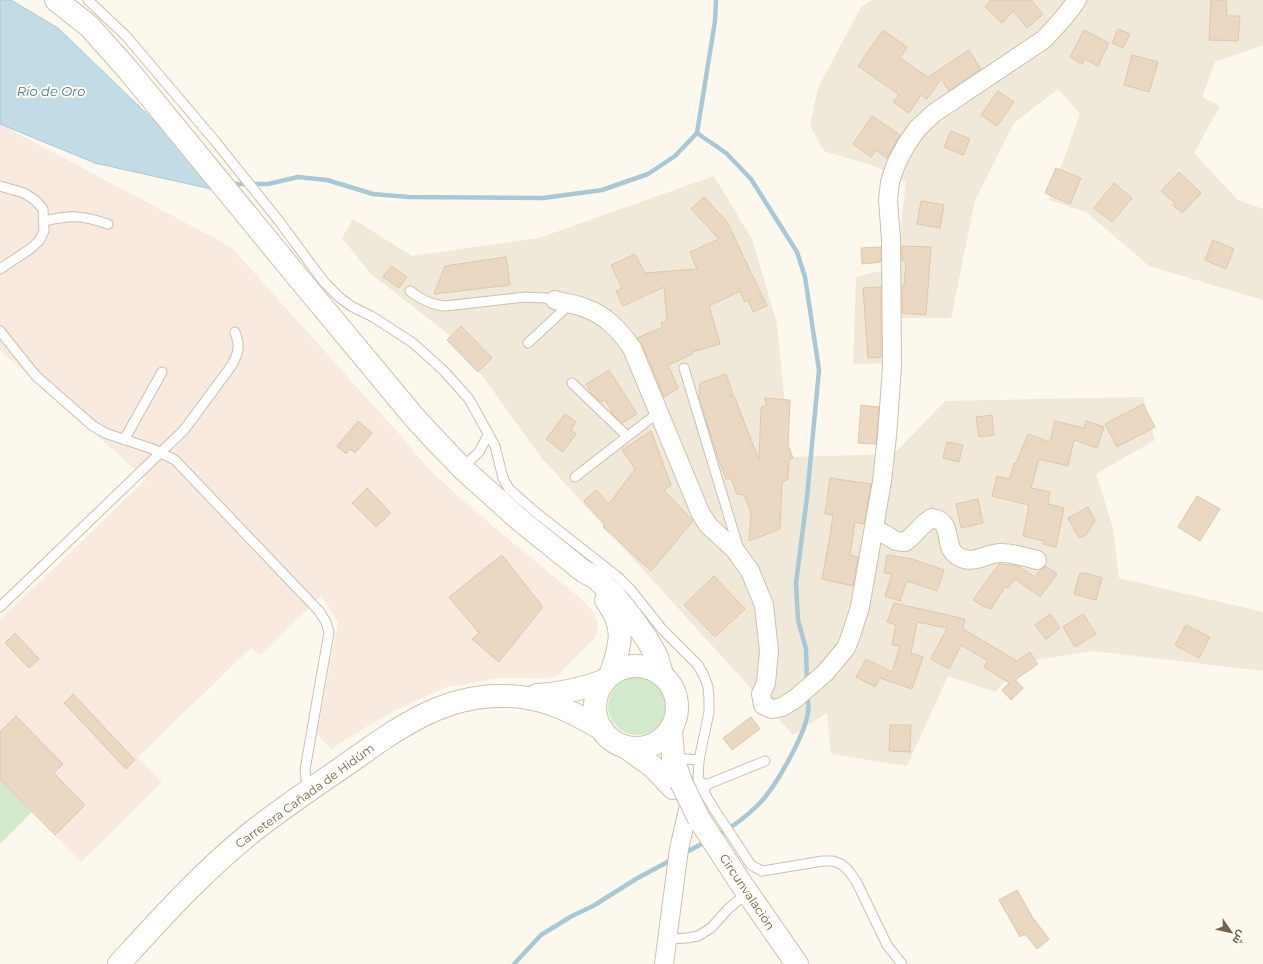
<svg xmlns="http://www.w3.org/2000/svg" width="1263" height="964" font-family="Montserrat,Cairo,sans-serif">
	<style>
		.residential { fill: #f0e9d9 }
		.commercial { fill: #f8eadf }
		.green { fill: #d3e9cc }
		.water { fill: #c2dbe5; stroke: #a9c8d6 }
		.lines { fill: none; stroke-linecap: round; stroke-linejoin: round }
		.stream { stroke: #a9c8d6; stroke-width: 4.5 }
		.building { fill: #ead8c2; stroke: #e1c6a8 }
		.service-casing { stroke: #ccc0b0; stroke-width: 11 }
		.minor-casing { stroke: #ccc0b0; stroke-width: 20 }
		.tertiary-casing { stroke: #ccc0b0; stroke-width: 24 }
		.secondary-casing { stroke: #cec1ae; stroke-width: 24 }
		.service { stroke: #fff; stroke-width: 9 }
		.minor { stroke: #fff; stroke-width: 18 }
		.tertiary { stroke: #fff; stroke-width: 22 }
		.secondary { stroke: #fff; stroke-width: 22 }
		.secondary-bridge-casing { stroke: #cec1ae; stroke-width: 24; stroke-linecap: butt }
		.secondary-bridge { stroke: #fff; stroke-width: 22 }
		.labels { text-anchor: middle; stroke-width: 4; stroke-linejoin: round; paint-order: stroke }
		.street-label { font-size: 12px; fill: #766450; stroke: #fefcf4 }
		.water-label { font-size: 13px; font-style: italic; fill: #4e7a8e; stroke: #fefcf4 }
	</style>
	<rect width="100%" height="100%" fill="#fcf8ed"/>
	<g class="residential">
		<polygon points="872,0 1263,0 1263,45 1215,62 1202,97 1220,106 1194,153 1238,200 1263,209 1263,300 1149,266 1086,212 1049,200 1080,114 1058,89 1014,123 975,201 951,318 898,318 898,363 853,364 856,277 896,267 906,182 877,167 824,151 810,125 818,88 861,7"/>
		<polygon points="714,176 752,239 777,323 790,457 894,454 945,401 1143,397 1155,440 1096,474 1113,528 1119,578 1263,612 1263,671 1093,651 1023,662 995,692 948,676 907,766 831,754 827,713 793,735 540,456 458,342 370,273 342,238 353,219 412,256 539,238"/>
	</g>
	<polygon class="commercial" points="0,124 231,247 401,436 428,468 478,514 585,602 594,613 598,624 597,633 592,641 558,675 549,678 500,678 447,687 404,706 374,722 331,749 317,734 338,622 321,596 260,655 251,648 138,757 162,782 81,862 0,779 0,620 146,479 0,350"/>
	<g class="green">
		<circle cx="637" cy="706" r="29"/>
		<polygon points="0,779 32,812 0,844"/>
	</g>
	<polygon class="water" points="0,0 11,0 58,28 229,193 95,163 0,124"/>
	<g class="lines">
		<g class="stream">
			<polyline points="697,133 726,153 751,179 797,252 805,277 819,370 807,497 796,583 798,620 806,649 807,682"/>
			<polyline points="231,184 268,184 298,177 327,180 373,194 409,197 543,198 602,190 648,174 675,156 697,133 715,21 716,0"/>
			<path d="M717,836C732,827 746,817 758,805C775,788 806,734 808,711C809,706 808,700 807,696"/>
			<polyline points="683,854 707,841"/>
			<polyline points="514,964 541,935 572,916 593,906 636,879 673,859"/>
		</g>
	</g>
	<g class="building">
		<polygon points="991,0 1031,0 1043,14 1027,28 1013,11 1002,23 985,7"/>
		<polygon points="1211,0 1226,0 1227,16 1240,16 1238,41 1209,40"/>
		<polygon points="1118,29 1130,34 1123,48 1112,43"/>
		<polygon points="883,30 907,47 900,58 928,77 969,50 981,69 949,91 941,79 927,99 921,95 909,113 893,102 899,95 858,66"/>
		<polygon points="1084,30 1109,43 1098,66 1085,59 1082,64 1070,57"/>
		<polygon points="1132,55 1158,62 1149,92 1124,85"/>
		<polygon points="998,91 1014,102 997,126 981,115"/>
		<polygon points="872,116 900,135 887,158 876,150 871,157 853,144"/>
		<polygon points="951,131 970,139 963,155 944,147"/>
		<polygon points="1056,168 1081,178 1070,204 1045,193"/>
		<polygon points="1179,172 1201,193 1182,213 1173,205 1175,203 1161,191"/>
		<polygon points="1114,183 1132,198 1112,222 1094,208"/>
		<polygon points="704,197 727,222 767,306 753,312 748,300 745,302 740,291 709,306 720,344 692,352 693,354 668,365 678,388 664,397 642,344 637,338 663,327 661,323 667,320 664,287 623,306 616,291 622,288 611,265 635,254 645,273 697,269 690,252 719,239 691,209"/>
		<polygon points="921,201 944,205 940,228 917,224"/>
		<polygon points="1213,240 1234,249 1226,269 1205,260"/>
		<polygon points="902,246 931,247 926,315 902,313 902,285 904,285 906,261 902,261"/>
		<polygon points="881,247 881,262 862,264 861,248"/>
		<polygon points="506,257 510,285 434,294 445,266"/>
		<polygon points="391,266 407,277 399,288 383,277"/>
		<polygon points="881,287 881,357 868,358 863,288"/>
		<polygon points="461,326 492,358 478,372 447,340"/>
		<polygon points="609,370 637,414 622,423 614,416 605,400 601,402 592,394 586,384"/>
		<polygon points="726,374 733,394 729,396 734,396 759,460 761,407 767,405 764,398 790,400 788,445 793,458 789,460 788,479 782,482 780,529 749,541 751,512 744,495 737,494 731,479 726,479 716,452 699,398 700,383"/>
		<polygon points="1143,404 1155,427 1117,447 1105,424"/>
		<polygon points="861,405 879,407 876,444 858,443"/>
		<polygon points="565,414 576,422 571,430 576,434 563,452 546,439"/>
		<polygon points="992,415 994,435 979,437 976,417"/>
		<polygon points="358,421 372,433 355,453 350,449 346,454 337,446"/>
		<polygon points="1055,421 1084,428 1086,421 1104,427 1097,448 1074,440 1068,466 1039,459 1031,488 1050,492 1048,504 1064,508 1056,547 1043,544 1044,541 1023,536 1029,505 992,496 997,476 1010,479 1014,463 1016,463 1028,434 1050,442"/>
		<polygon points="651,431 671,485 664,490 693,521 651,571 603,527 605,525 584,501 596,490 609,504 635,469 622,450"/>
		<polygon points="947,442 963,445 959,462 943,458"/>
		<polygon points="830,478 871,484 864,524 855,522 850,555 858,557 853,586 822,579 830,536 833,515 825,514"/>
		<polygon points="367,488 391,513 376,527 352,503"/>
		<polygon points="1197,496 1220,509 1200,541 1178,527"/>
		<polygon points="978,499 983,523 961,528 956,504"/>
		<polygon points="1088,507 1095,521 1086,535 1079,538 1068,518"/>
		<polygon points="502,555 543,607 499,662 472,639 479,633 449,597"/>
		<polygon points="887,555 912,559 944,570 937,591 907,581 900,601 885,596 892,574 884,573"/>
		<polygon points="999,564 1018,566 1035,577 1040,570 1046,566 1057,574 1040,597 1015,579 1008,588 1005,587 991,609 983,606 973,600"/>
		<polygon points="1080,573 1085,573 1102,578 1096,600 1074,594"/>
		<polygon points="714,576 745,609 715,637 684,605"/>
		<polygon points="894,603 965,619 963,629 1017,661 1030,652 1038,664 1015,680 1023,688 1011,700 1002,690 1009,683 984,667 988,661 961,645 949,669 931,659 947,628 917,622 911,653 923,657 912,689 880,678 875,687 856,677 866,659 892,672 900,646 892,645 896,625 887,622"/>
		<polygon points="1050,614 1060,628 1046,639 1035,625"/>
		<polygon points="1083,614 1096,634 1075,647 1063,627"/>
		<polygon points="1186,625 1210,637 1199,658 1175,645"/>
		<polygon points="15,633 39,659 29,668 5,643"/>
		<polygon points="73,694 135,760 126,769 64,703"/>
		<polygon points="16,716 63,764 54,773 85,805 55,835 0,779 0,732"/>
		<polygon points="751,717 760,729 732,750 723,738"/>
		<polygon points="890,725 911,725 910,752 889,751"/>
		<polygon points="1017,890 1033,918 1049,939 1037,949 1025,934 1020,937 999,900"/>
	</g>
	<g class="lines">
		<g class="service-casing">
			<g id="service">
				<polyline points="88,0 126,36 215,141 279,221 324,282 339,297 351,306 373,317 413,343 444,371 469,399 495,446 503,478 509,489 534,511 618,577 631,590 662,629 698,665 704,676 708,687 709,700 709,712 699,760 698,779 701,787 714,809 751,865 762,871 823,861 833,861 841,864 849,871 857,883 887,945 902,964"/>
				<polyline points="0,186 24,193 35,200 43,209 44,231 39,241 30,249 0,269"/>
				<path d="M44,221C72,215 81,215 108,224"/>
				<path d="M410,291C421,299 431,305 445,306L525,297L545,298L555,300"/>
				<polyline points="0,331 36,376 93,426 105,433 153,449 175,460 319,611 326,622 329,632 305,770 306,779 311,788"/>
				<polyline points="528,343 570,304"/>
				<polyline points="684,368 739,550"/>
				<polyline points="572,383 627,436"/>
				<polyline points="124,440 162,372"/>
				<polyline points="462,468 479,452 488,435"/>
				<polyline points="575,477 659,412"/>
				<path d="M0,607L184,430L232,365C239,352 240,346 235,332"/>
				<polyline points="673,758 699,760"/>
				<polyline points="701,787 765,761"/>
				<polyline points="667,939 687,938 698,936 711,928 728,909 747,893"/>
			</g>
		</g>
		<g class="minor-casing">
			<g id="minor">
				<path d="M555,300C565,303 576,304 585,308C606,315 620,331 632,348L700,512L708,525L735,550L750,571L764,605L769,651L766,683L761,694L763,705L772,709L782,707L795,699L825,673L846,648L851,635L860,607L882,481L887,436L892,367L891,239L888,200L890,182L896,164L906,145L917,129L934,113L1043,40C1056,27 1067,15 1077,0"/>
				<path d="M874,528L896,541L905,542C915,535 921,524 932,518C956,522 941,548 959,557C974,565 986,553 1001,553C1013,553 1025,557 1037,560"/>
				<polyline points="664,964 679,849 690,801 694,791 701,787"/>
			</g>
		</g>
		<g class="tertiary-casing">
			<g id="tertiary">
				<path d="M537,695C562,694 581,689 604,681"/>
				<path d="M119,964C161,918 203,871 252,832C281,809 312,788 343,767C393,732 439,695 503,696C542,696 569,710 602,729"/>
			</g>
		</g>
		<g class="secondary-casing">
			<g id="secondary">
				<polyline points="56,0 89,26 129,71 301,281 414,417 438,443 462,468 521,521 583,571 596,578 614,595 630,615 648,641 657,657 662,675"/>
				<path d="M606,600C627,629 620,644 611,674"/>
				<circle cx="636" cy="707" r="41"/>
				<polyline points="671,728 673,758 681,782"/>
				<polyline points="624,746 652,766 673,788"/>
				<polyline points="699,819 742,885 797,964"/>
			</g>
		</g>
		<use href="#service" class="service"/>
		<use href="#minor" class="minor"/>
		<use href="#tertiary" class="tertiary"/>
		<use href="#secondary" class="secondary"/>
		<g class="secondary-bridge-casing">
			<polyline id="secondary-bridge" points="681,782 699,819"/>
		</g>
		<use href="#secondary-bridge" class="secondary-bridge"/>
	</g>
	<g class="labels">
		<g class="street-label">
			<text transform="translate(305 796) rotate(-36)" y="4">Carretera Cañada de Hidúm</text>
			<text transform="translate(747 892) rotate(56)" y="4">Circunvalación</text>
		</g>
		<g class="water-label">
			<text x="51" y="96">Río de Oro</text>
		</g>
	</g>
	<g transform="translate(1231 932) rotate(124)" stroke="#fefcf4" stroke-width="3" paint-order="stroke">
	<path d="M0-3L7 15L0 10L-7 15Z" fill="#766450"/>
	<text y="-6" font-size="11" font-weight="bold" text-anchor="middle" fill="#766450">ش</text>
	</g>
</svg>
